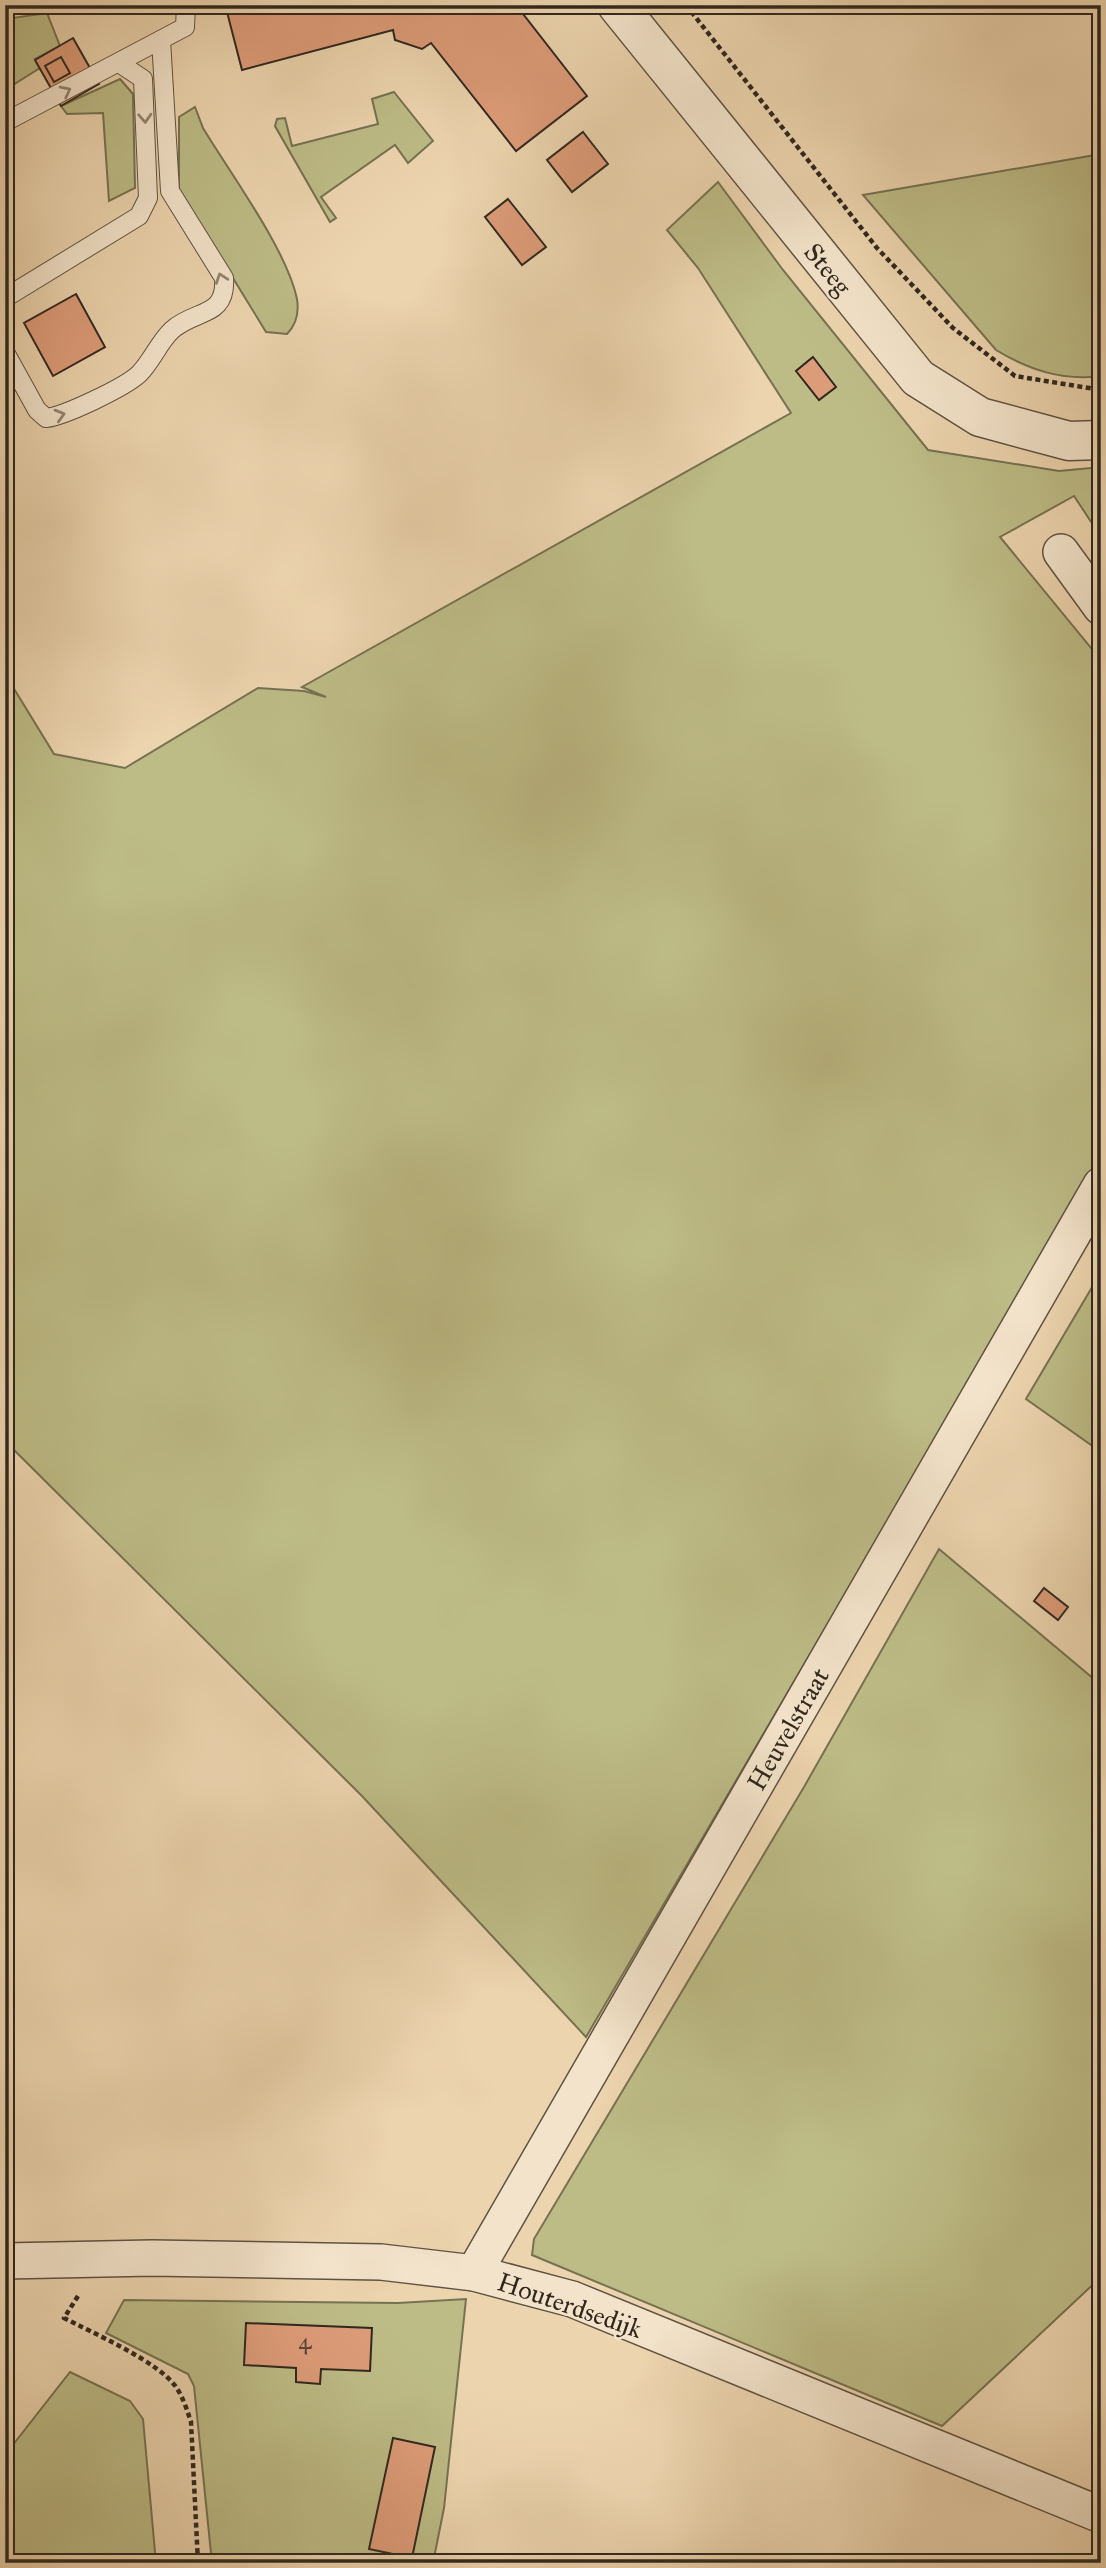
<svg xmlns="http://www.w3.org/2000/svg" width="1106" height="2568" font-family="'IM FELL Great Primer',serif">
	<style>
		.green { fill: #bdbb86; stroke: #767252; stroke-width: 2 }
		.building { fill: #dd9c79; stroke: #30281f; stroke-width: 2 }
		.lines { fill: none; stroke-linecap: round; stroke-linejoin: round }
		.service-casing { stroke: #5f5343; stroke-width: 20 }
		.minor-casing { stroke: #5f5343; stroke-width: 38 }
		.tertiary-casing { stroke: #5f5343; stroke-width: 41 }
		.path { stroke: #30281f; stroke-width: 4.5; stroke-dasharray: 5 3.5; stroke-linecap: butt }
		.service { stroke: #f3e3ca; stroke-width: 18 }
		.minor { stroke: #f3e3ca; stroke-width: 35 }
		.tertiary { stroke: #f3e3ca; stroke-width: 38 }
		.oneway { stroke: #928674 }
		.labels { text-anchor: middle; stroke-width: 5; stroke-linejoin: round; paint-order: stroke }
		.number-label { font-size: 23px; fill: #5b4536 }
		.street-label { font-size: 26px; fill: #30281f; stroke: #f3e3ca }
	</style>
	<rect width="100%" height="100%" fill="#ecd4ae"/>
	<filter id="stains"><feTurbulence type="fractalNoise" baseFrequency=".00286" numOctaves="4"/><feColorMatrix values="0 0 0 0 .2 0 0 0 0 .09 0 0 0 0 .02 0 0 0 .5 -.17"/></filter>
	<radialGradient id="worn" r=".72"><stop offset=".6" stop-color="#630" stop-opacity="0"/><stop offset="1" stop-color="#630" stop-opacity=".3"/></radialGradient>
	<g class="green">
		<polygon points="47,13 60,46 35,59 40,68 5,90 5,19"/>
		<polygon points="120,79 133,94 135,188 109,201 103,113 67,114 61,106"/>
		<polygon points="394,92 433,141 408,163 395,145 321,197 336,218 330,222 275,126 277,119 285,118 292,146 378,124 372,99"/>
		<path d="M195,107L203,128C230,173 287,250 297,299C299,312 296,325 287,334L266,332L179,190V117Z"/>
		<path d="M1101,154V376C1062,381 1029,370 996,350L863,195Z"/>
		<polygon points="718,182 783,270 928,450 1059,471 1101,467 1101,537 1074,496 1000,537 1101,660 1101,1157 586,2037 362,1796 5,1441 5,674 54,754 125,768 258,688 304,691 326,697 302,687 791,413 698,268 667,230"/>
		<polygon points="1101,1272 1101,1452 1026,1399"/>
		<polygon points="939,1549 1101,1685 1101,2277 942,2426 532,2255 534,2239 804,1787"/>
		<polygon points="466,2299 444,2508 433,2563 212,2563 194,2386 188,2374 106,2333 124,2300 398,2303"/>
		<polygon points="70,2372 130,2401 143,2419 156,2563 5,2563 5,2455"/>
	</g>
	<g class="building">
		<polygon points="252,5 516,5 587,96 516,151 431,43 422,49 395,40 393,30 242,70 227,12"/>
		<polygon points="73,38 99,84 61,106 35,60"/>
		<polygon points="61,57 70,73 54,82 45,66"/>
		<polygon points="583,132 608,164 572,192 547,160"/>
		<polygon points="508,199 546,247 522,265 485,217"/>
		<polygon points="76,294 105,347 53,376 24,323"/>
		<polygon points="813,357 836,387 819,400 796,371"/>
		<polygon points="1044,1588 1068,1607 1058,1620 1034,1601"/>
		<polygon points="246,2323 372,2328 370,2371 321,2369 320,2384 296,2382 296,2368 244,2365"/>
		<polygon points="393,2438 435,2447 412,2558 369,2549"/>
	</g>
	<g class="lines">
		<g class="service-casing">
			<g id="service">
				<polyline points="5,122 185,27 186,5"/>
				<polyline points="5,298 139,216 148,198 143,79 119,63"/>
				<path d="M5,352L37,410L46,418C65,416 125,387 139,374C152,361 159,342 172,330C195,309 227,318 224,278L170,191L161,40"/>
			</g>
		</g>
		<g class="minor-casing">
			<g id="minor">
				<polyline points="1061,552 1101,607"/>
				<polyline points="5,2261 152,2258 381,2262 474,2273 572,2299 1101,2515"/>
				<polyline points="474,2273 1101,1185"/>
			</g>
		</g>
		<g class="tertiary-casing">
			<polyline id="tertiary" points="617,5 918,378 980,417 1069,441 1101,440"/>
		</g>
		<g class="path">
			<polyline points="686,5 877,248 953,328 1015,376 1101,390"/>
			<path d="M78,2296L64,2318C93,2333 159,2362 176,2387C183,2397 187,2410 191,2422L198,2563"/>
		</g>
		<use href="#service" class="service"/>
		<use href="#minor" class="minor"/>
		<use href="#tertiary" class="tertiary"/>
	</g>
	<defs><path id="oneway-chevron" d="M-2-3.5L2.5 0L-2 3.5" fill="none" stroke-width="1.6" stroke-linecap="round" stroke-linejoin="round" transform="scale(1.75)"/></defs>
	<g class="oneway">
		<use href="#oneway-chevron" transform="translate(66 91) rotate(-27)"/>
		<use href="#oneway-chevron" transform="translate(145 118) rotate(87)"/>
		<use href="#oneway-chevron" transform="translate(221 278) rotate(-109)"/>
		<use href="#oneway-chevron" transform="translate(60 415) rotate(-16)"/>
	</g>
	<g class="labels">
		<g class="number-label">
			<text x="305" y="2349">4</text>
		</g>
		<g class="street-label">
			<text transform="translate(828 269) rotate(51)" y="9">Steeg</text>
			<text transform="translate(788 1729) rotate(-60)" y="9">Heuvelstraat</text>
			<text transform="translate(570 2305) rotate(19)" y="9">Houterdsedijk</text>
		</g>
	</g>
	<rect width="1106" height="2568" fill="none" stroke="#ecd4ae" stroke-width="28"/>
	<rect x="7" y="7" width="1092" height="2554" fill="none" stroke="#30281f" stroke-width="3.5"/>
	<rect x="14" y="14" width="1078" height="2540" fill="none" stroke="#30281f" stroke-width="2"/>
	<rect width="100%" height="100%" filter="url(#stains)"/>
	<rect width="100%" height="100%" fill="url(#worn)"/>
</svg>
